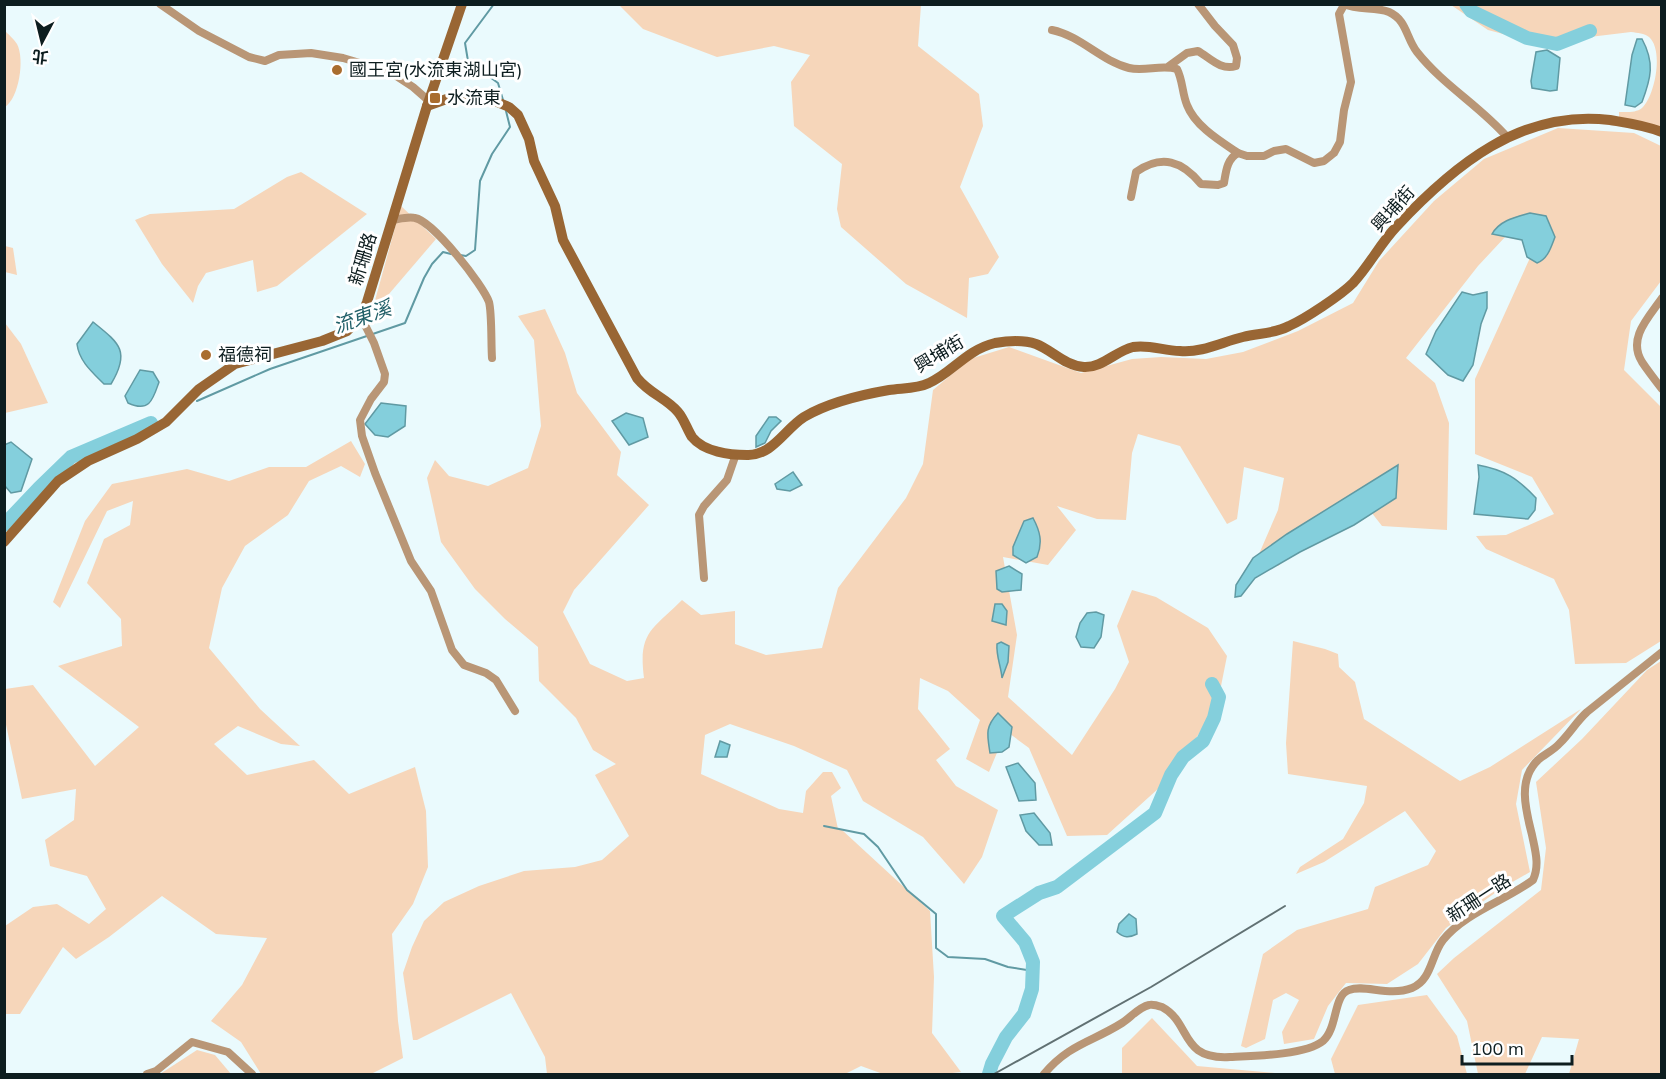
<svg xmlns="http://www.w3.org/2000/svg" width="1666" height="1079" font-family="Mulish,'Noto Sans TC',sans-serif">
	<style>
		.green { fill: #f6d6ba }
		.water { fill: #84cfdc; stroke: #609aa3; stroke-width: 1.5 }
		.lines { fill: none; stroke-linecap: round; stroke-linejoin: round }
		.stream { stroke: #609aa3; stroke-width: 2 }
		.river { stroke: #84cfdc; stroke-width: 14 }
		.street { stroke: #b99676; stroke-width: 8 }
		.secondary { stroke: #996634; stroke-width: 10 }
		.rail { stroke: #617173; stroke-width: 2 }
		.poi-dot { fill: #a96d2f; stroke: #fff; stroke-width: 2 }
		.labels { text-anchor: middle; stroke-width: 6; stroke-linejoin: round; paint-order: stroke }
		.poi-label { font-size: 18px; fill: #0d1d1f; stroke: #fff; text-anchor: start }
		.street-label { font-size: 18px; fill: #0d1d1f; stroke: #fff }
		.water-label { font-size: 20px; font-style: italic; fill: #226069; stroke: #fff }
	</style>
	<rect width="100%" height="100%" fill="#eafafd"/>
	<g class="green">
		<polygon points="619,5 921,5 918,46 979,94 983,126 960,187 999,257 988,274 969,278 967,318 906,284 841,227 837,209 842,164 794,126 791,82 810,55 774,46 717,57 643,29"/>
		<path d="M1451,5H1661V135L1619,120V112C1626,112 1636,113 1642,108C1655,96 1664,50 1649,37C1644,33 1638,33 1631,32L1548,42L1522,39L1488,30Z"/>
		<path d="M4,30C8,34 14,39 17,44C25,59 19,98 5,107Z"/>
		<path d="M1558,128L1634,133L1661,146V281L1631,321L1624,370L1661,407V641L1626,663L1575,664L1569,610L1554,579L1486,549L1476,536L1506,535L1554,514L1532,477L1475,454V379L1539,238L1520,221L1478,266L1406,358L1435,383L1449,423L1447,530L1382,526L1361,499L1278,566L1259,554L1278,510L1284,478L1244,467L1237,519L1227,524L1180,446L1138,434L1132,453L1126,520L1097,519L1057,506L1076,530L1048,565L1003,557L1017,635L1008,697L1072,755L1115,689L1129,662L1117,626L1132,590L1156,597L1208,628L1227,656L1217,706L1170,778L1107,835L1067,836L1029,748L1006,731L989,772L966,759L980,720L948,691L920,678L918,709L950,749L936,760L956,786L998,810L982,857L964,884L923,837L863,801L847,770L794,746L730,724L705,735L701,774L779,809L803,813L806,791L823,772H832L841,788L831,796L838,829L842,830L930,911L934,977L932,1033L961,1072L944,1074H883L861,1066L845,1074H547L545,1057L511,993L417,1040H413L403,973L412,947L424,921L444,902L479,886L524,871L575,867L602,860L629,836L595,775L616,764L593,750L576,718L539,681L538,647L505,619L475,589L441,542L427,478L435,460L449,476L488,486L528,468L541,426L534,340L518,316L545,309L565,353L577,393L621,452L617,475L649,505L574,590L563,612L590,664L627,681L644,678C638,632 652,630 682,600L701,615L735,611V644L766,655L822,648L838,588L906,498L923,464L933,390L970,359L1009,347L1081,373L1132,359L1161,357L1206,359L1243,352L1298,331L1353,303L1379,261L1434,201L1484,159Z"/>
		<polygon points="301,172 367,214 277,286 257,292 253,260 206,273 198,286 193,303 162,264 135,220 150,214 234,209 287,177"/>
		<polygon points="401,206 436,239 371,315"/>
		<polygon points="5,246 13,248 17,275 5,272"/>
		<polygon points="5,323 21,344 48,403 5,413"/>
		<polygon points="351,441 365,464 360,477 341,466 309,481 288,515 245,546 222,588 209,648 260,709 300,746 281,744 238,726 214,744 247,775 314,760 349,794 415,767 426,811 428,867 413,904 392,934 398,1021 403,1058 371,1074 261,1074 241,1042 211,1021 242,985 267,938 216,934 162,896 109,937 76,959 63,947 20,1014 5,1014 5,926 33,907 57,904 89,924 106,909 87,876 50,866 45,840 74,820 76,789 22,799 5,720 5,689 33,685 95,766 139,727 58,666 122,646 121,619 87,583 104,539 130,525 133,501 107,511 60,608 53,602 85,521 112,484 187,469 229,481 269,467 306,467"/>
		<polygon points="1293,641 1325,649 1338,654 1339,667 1355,682 1364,719 1460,781 1490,767 1581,709 1522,770 1516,804 1530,872 1502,888 1446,928 1418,964 1387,984 1346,983 1328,1006 1314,1039 1284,1044 1282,1032 1299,1000 1286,993 1273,1000 1265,1039 1246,1048 1241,1046 1263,954 1297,930 1368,909 1375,887 1428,865 1436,851 1405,811 1324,862 1296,874 1300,867 1343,839 1364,803 1367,786 1288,774 1286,743"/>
		<polygon points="1661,661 1661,1074 1569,1074 1579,1039 1542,1037 1525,1074 1478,1074 1467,1021 1437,974 1454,958 1541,890 1546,848 1536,782 1582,739 1647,670"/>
		<polygon points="1427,995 1457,1036 1467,1074 1335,1074 1331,1059 1358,1005"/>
		<polygon points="1152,1018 1197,1066 1275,1073 1275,1074 1122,1074 1122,1048"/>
		<polygon points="197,1050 215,1055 231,1074 160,1074"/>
	</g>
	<g class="water">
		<path d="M1637,39H1642C1655,63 1651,78 1642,102L1635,107L1625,105L1632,55Z"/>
		<polygon points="1547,50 1560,58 1557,90 1550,91 1532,88 1531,81 1536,52"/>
		<path d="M1530,213L1546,216L1555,237C1551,247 1548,259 1537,263L1527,257L1522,240L1492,234C1500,220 1516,217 1530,213Z"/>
		<polygon points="1462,292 1473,295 1487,292 1487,308 1481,324 1473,365 1463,381 1448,375 1426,354 1436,331"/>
		<path d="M93,322C119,343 131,351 111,384H104C92,372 79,361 77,344Z"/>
		<path d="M140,370L153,372L159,382C153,399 150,413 128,403L125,396Z"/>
		<polygon points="381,403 406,406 405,426 388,437 375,435 365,424"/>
		<polygon points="626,413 643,418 648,437 629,445 612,421"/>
		<polygon points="769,417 776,417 781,421 771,431 765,443 756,447 756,436"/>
		<polygon points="11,442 32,459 21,491 11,493 5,486 4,445"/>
		<polygon points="1398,465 1396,498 1354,525 1300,552 1255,578 1241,596 1235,597 1236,585 1253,558 1287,534"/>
		<path d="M1478,465C1505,470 1517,478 1536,498L1535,510L1528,519L1474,514L1479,477Z"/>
		<polygon points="793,472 802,485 790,491 777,489 775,484"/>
		<path d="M1033,518C1040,531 1043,542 1037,557L1026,563L1013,555V547L1024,521Z"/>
		<polygon points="1009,566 1022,574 1021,590 1002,592 997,589 996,571"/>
		<polygon points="995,604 1002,604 1007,611 1006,625 992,621"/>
		<polygon points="1096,612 1104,615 1101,637 1094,648 1081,647 1076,637 1080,623 1087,613"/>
		<path d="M1001,642L1009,646L1008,662L1002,678C1001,666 996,656 997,644Z"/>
		<path d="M998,713L1012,727L1009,747L1002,752L990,753C987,734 985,727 998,713Z"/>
		<polygon points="720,741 730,745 727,757 715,757"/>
		<polygon points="1018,763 1035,783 1036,800 1019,801 1006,767"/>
		<polygon points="1034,813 1050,833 1052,845 1039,845 1026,831 1020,815"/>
		<path d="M1129,914L1136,919L1137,934C1129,938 1124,938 1117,932L1119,924Z"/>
	</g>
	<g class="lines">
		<g class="stream">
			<polyline points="494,4 465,43 468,61 498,83 503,100"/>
			<polyline points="460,255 466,256 475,250 480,181 492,154 510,127 506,111"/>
			<polyline points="197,401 270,369 405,323 424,278 432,264 443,252 451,254"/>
			<polyline points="824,826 864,834 878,847 907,890 936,914 936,948 948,957 985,959 1008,967 1033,971"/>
		</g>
		<g class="river">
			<polyline points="1466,4 1471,11 1527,38 1557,44 1590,31"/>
			<polyline points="4,525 39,488 71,457 151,423"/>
			<polyline points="989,1074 992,1064 1006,1037 1024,1014 1032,989 1033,962 1025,942 1003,916 1039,893 1057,887 1155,813 1171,775 1183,757 1203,741 1214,718 1219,697 1212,684"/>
		</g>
		<g class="street">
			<polyline points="160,4 199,31 249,57 265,61 279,55 311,53 343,58 390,72 413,87 429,101"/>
			<path d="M1344,4C1358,11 1375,6 1389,12C1407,20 1406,38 1417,52C1443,85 1480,106 1507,137"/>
			<path d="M1052,30C1081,36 1101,61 1129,68C1145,72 1161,64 1177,69C1183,81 1182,93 1187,105C1195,126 1220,141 1238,153"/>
			<path d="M1169,66L1187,53L1198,51C1210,58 1221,71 1236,66L1237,58L1233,45L1215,26L1198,4"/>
			<path d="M1131,197L1136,172C1162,154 1182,161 1201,184L1218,185L1224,183C1226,171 1227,159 1238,153L1247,156H1264L1274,151L1286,149L1314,163L1324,161L1334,153L1340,142L1344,110L1351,82L1339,14L1344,5"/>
			<path d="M392,220C399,219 409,216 415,218C433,221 483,285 489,302C492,313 491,345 492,358"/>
			<path d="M1662,298C1649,317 1627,338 1642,362C1648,371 1655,380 1662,389"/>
			<polyline points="361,317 374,343 385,374 384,382 371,399 360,420 362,436 375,473 411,561 431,591 452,650 464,665 486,673 496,680 515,711"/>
			<polyline points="704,578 699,515 704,506 727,480 736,454"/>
			<polyline points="147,1074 156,1071 192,1042 228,1052 252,1074"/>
			<path d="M1044,1074C1069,1044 1092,1042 1122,1023C1130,1018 1139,1007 1149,1005C1152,1004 1159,1006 1162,1007C1192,1023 1179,1060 1230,1057C1253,1056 1306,1055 1323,1041C1338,1028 1333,995 1349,990C1365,984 1389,997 1412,988C1432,980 1431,955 1443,940C1466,912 1505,901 1533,880C1540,865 1535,850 1532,835C1526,811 1517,780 1538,760C1545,754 1554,750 1560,743C1570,733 1577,721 1587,712L1662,652"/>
		</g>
		<g class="secondary">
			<path d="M427,106L455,96L497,102L509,107L518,115L529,139L534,161L555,206L563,240L637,378C650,394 666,398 678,412C684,419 687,429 692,437C704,452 730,455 747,455C772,456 785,429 804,417C829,402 860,395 889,390C902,388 917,389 929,383C952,373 966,350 995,343C1007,341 1024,340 1036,344C1052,350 1065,366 1084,367C1102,368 1116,351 1133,347C1149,344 1164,351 1180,351C1202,353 1222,342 1243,337C1259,333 1274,334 1289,326C1305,319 1341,295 1353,283C1369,266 1380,244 1396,227C1453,166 1521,109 1610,120C1628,123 1644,125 1662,132"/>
			<polyline points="4,542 58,481 88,461 137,439 166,422 199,389 235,364 322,341 347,331 361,317 367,302 427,106 462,4"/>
		</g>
		<polyline class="rail" points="994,1074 1151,987 1285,906"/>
	</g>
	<g class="poi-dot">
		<circle cx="337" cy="70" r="6"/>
		<rect x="429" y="92" width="12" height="12" rx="3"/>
		<circle cx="206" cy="355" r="6"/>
	</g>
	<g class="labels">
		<g class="poi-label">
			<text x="349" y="76">國王宮(水流東湖山宮)</text>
			<text x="447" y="104">水流東</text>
			<text x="218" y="361">福德祠</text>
		</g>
		<g class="street-label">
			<text transform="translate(1393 209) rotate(-48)" y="6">興埔街</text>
			<text transform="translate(363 259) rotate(-73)" y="6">新珊路</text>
			<text transform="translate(939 354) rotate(-31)" y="6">興埔街</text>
			<text transform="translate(1479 898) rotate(-33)" y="6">新珊一路</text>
		</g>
		<g class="water-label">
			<text transform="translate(362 317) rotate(-19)" y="7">流東溪</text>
		</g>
	</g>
	<rect width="1666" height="1079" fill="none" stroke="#0d1d1f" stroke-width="12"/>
	<g transform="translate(42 42) rotate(187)" stroke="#ffffff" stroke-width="4.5" paint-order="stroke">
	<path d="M0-4.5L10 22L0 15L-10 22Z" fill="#0d1d1f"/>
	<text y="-9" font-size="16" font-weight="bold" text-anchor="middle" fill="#0d1d1f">北</text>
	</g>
	<path d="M1462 1055v9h110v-9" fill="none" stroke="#0d1d1f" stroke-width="3"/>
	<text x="1471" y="1055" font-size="18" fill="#0d1d1f" stroke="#ffffff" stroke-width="4.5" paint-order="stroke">100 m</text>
</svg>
